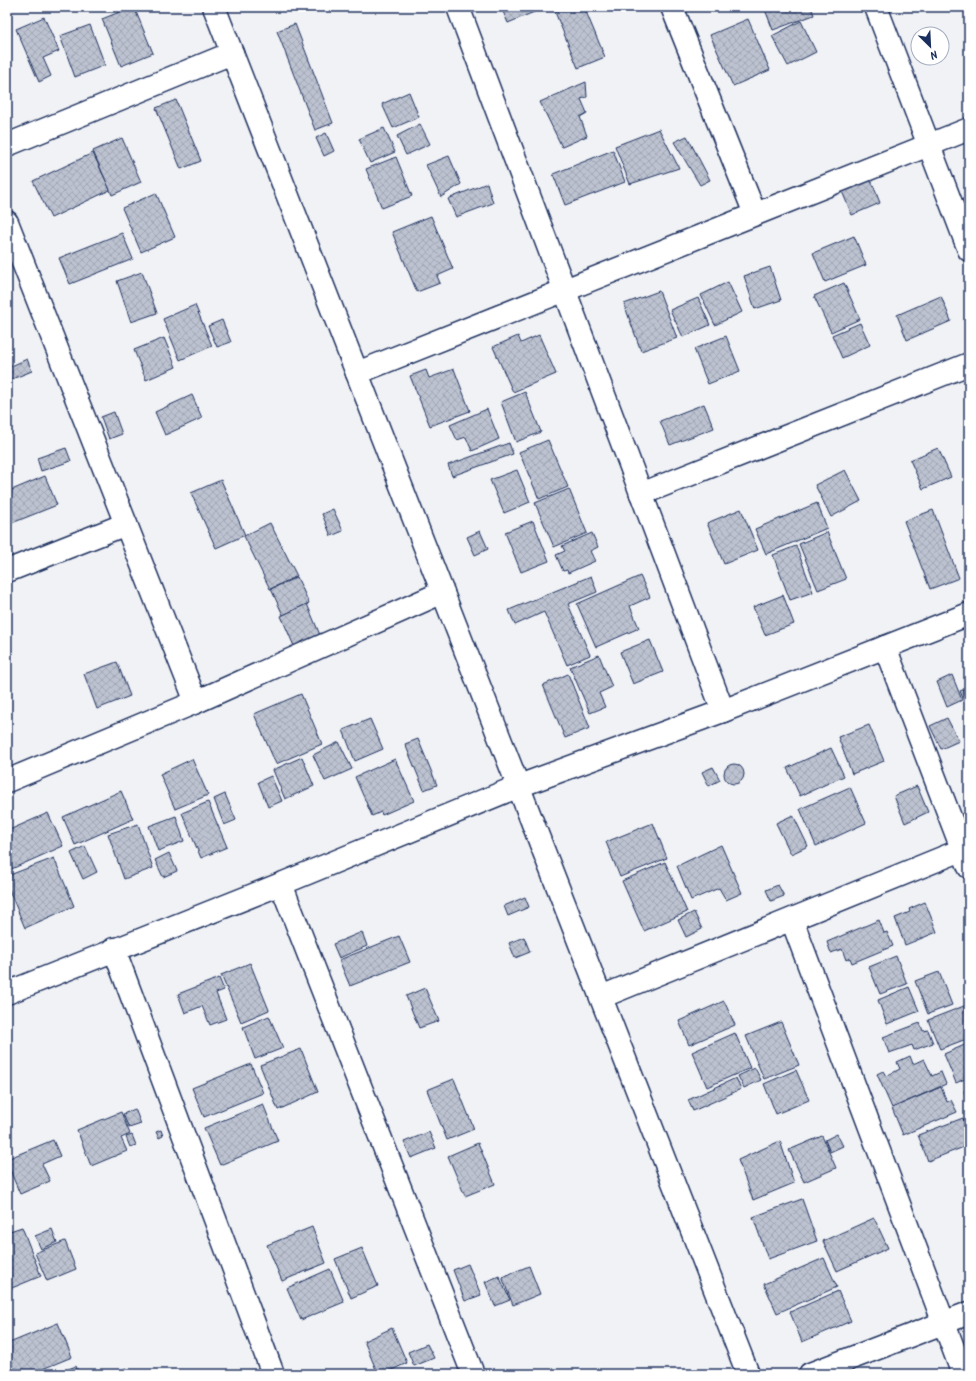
<svg xmlns="http://www.w3.org/2000/svg" width="976" height="1381" font-family="Kalam,sans-serif">
	<style>
		.building { fill: url(#building-cross-hatch); stroke: #1b2f5e }
		.lines { fill: none; stroke-linecap: round; stroke-linejoin: round }
		.minor-casing { stroke: #1b2f5e; stroke-width: 25 }
		.tertiary-casing { stroke: #1b2f5e; stroke-width: 25 }
		.minor { stroke: #fff; stroke-width: 22 }
		.tertiary { stroke: #fff; stroke-width: 22 }
	</style>
	<defs>
		<pattern id="building-cross-hatch" width="8" height="8" patternUnits="userSpaceOnUse"><rect width="8" height="8" fill="#bcc2d0"/><path d="M0 0l8 8M0 8l8-8" fill="none" stroke="#a1a7b5"/></pattern>
	</defs>
	<rect width="100%" height="100%" fill="#f1f2f5"/>
	<filter id="ink" filterUnits="userSpaceOnUse"><feTurbulence type="fractalNoise" baseFrequency=".025" numOctaves="2"/><feDisplacementMap in="SourceGraphic" scale="8" xChannelSelector="R" yChannelSelector="G"/><feConvolveMatrix kernelMatrix="1 2 1 2 8 2 1 2 1" color-interpolation-filters="sRGB"/></filter>
	<g filter="url(#ink)">
		<g class="building">
			<polygon points="132,7 134,7 153,53 121,66 102,19"/>
			<polygon points="501,7 546,7 508,23"/>
			<polygon points="566,7 584,7 605,57 578,68 555,12"/>
			<polygon points="764,7 811,7 814,15 773,30"/>
			<polygon points="44,17 59,51 43,58 51,76 39,82 16,29"/>
			<polygon points="748,19 770,70 733,86 710,35"/>
			<polygon points="801,21 816,52 788,66 772,36"/>
			<polygon points="295,24 333,123 315,130 277,31"/>
			<polygon points="90,25 105,65 75,77 60,36"/>
			<polygon points="586,82 587,97 581,99 587,113 580,117 587,136 562,147 540,102"/>
			<polygon points="409,92 419,117 393,128 382,104"/>
			<polygon points="176,100 201,161 181,169 156,108"/>
			<polygon points="420,124 430,144 406,155 397,136"/>
			<polygon points="384,128 395,152 370,163 359,139"/>
			<polygon points="659,129 679,168 630,184 615,146"/>
			<polygon points="326,133 334,151 324,156 316,138"/>
			<polygon points="687,136 710,180 700,185 674,142"/>
			<polygon points="122,138 141,182 112,195 93,151"/>
			<polygon points="613,150 625,182 565,205 553,174"/>
			<polygon points="93,153 110,190 51,218 33,181"/>
			<polygon points="449,156 461,184 441,197 426,165"/>
			<polygon points="396,157 412,196 382,208 366,169"/>
			<polygon points="870,177 880,203 852,215 841,189"/>
			<polygon points="487,183 493,203 456,217 448,199"/>
			<polygon points="156,193 175,237 141,252 122,208"/>
			<polygon points="431,216 453,269 437,276 440,283 417,292 392,232"/>
			<polygon points="122,233 133,259 70,284 59,258"/>
			<polygon points="854,236 866,265 825,282 813,253"/>
			<polygon points="770,267 781,300 755,309 744,276"/>
			<polygon points="142,272 157,313 131,322 117,281"/>
			<polygon points="728,282 742,312 715,325 701,295"/>
			<polygon points="844,283 860,319 831,332 814,296"/>
			<polygon points="659,291 677,338 641,351 624,304"/>
			<polygon points="941,296 951,321 907,340 897,315"/>
			<polygon points="698,298 710,325 683,337 670,310"/>
			<polygon points="195,305 212,346 180,360 163,319"/>
			<polygon points="222,320 231,342 217,347 208,326"/>
			<polygon points="860,323 870,345 842,358 832,335"/>
			<polygon points="539,335 556,374 513,392 493,347 518,336 521,343"/>
			<polygon points="726,336 740,371 708,384 694,349"/>
			<polygon points="164,338 176,367 146,380 134,350"/>
			<polygon points="27,359 32,371 7,381 7,368"/>
			<polygon points="454,369 470,411 430,426 410,376 426,370 429,378"/>
			<polygon points="525,392 541,432 516,442 501,402"/>
			<polygon points="192,395 202,418 165,435 155,412"/>
			<polygon points="704,404 714,428 670,445 660,421"/>
			<polygon points="487,409 499,439 472,451 466,437 457,440 450,425"/>
			<polygon points="114,412 122,434 109,439 101,417"/>
			<polygon points="548,440 568,487 539,499 519,452"/>
			<polygon points="509,443 513,454 452,476 448,465"/>
			<polygon points="66,448 71,461 41,471 37,458"/>
			<polygon points="938,448 951,477 923,489 910,460"/>
			<polygon points="517,470 530,502 504,513 490,480"/>
			<polygon points="845,470 861,501 831,517 815,485"/>
			<polygon points="45,476 57,505 7,525 7,492"/>
			<polygon points="221,480 245,535 216,548 191,493"/>
			<polygon points="569,489 587,533 554,547 535,503"/>
			<polygon points="817,503 827,528 766,554 755,529"/>
			<polygon points="333,509 343,531 331,536 322,514"/>
			<polygon points="741,509 758,550 724,564 707,523"/>
			<polygon points="933,510 959,578 930,589 904,521"/>
			<polygon points="533,521 549,561 521,572 505,532"/>
			<polygon points="270,523 297,576 270,589 244,536"/>
			<polygon points="480,531 488,549 475,555 467,537"/>
			<polygon points="827,532 846,579 818,590 799,544"/>
			<polygon points="592,533 598,547 590,551 595,561 568,573 567,570 563,571 556,555 565,551 562,546"/>
			<polygon points="796,546 813,592 790,600 773,555"/>
			<polygon points="591,576 597,592 568,604 590,655 567,665 544,612 515,625 509,610"/>
			<polygon points="640,576 650,597 630,606 639,628 596,647 577,604"/>
			<polygon points="297,577 309,603 283,615 271,589"/>
			<polygon points="783,595 794,624 765,635 753,607"/>
			<polygon points="307,604 320,635 294,646 281,616"/>
			<polygon points="650,640 663,672 633,684 620,652"/>
			<polygon points="599,655 612,687 599,693 605,707 590,713 570,667"/>
			<polygon points="117,662 130,696 97,709 84,674"/>
			<polygon points="568,674 590,728 565,738 543,685"/>
			<polygon points="952,675 962,700 947,707 937,682"/>
			<polygon points="969,687 969,712 960,691"/>
			<polygon points="301,694 322,744 276,764 254,714"/>
			<polygon points="947,718 959,741 941,749 930,726"/>
			<polygon points="370,719 383,749 355,761 343,730"/>
			<polygon points="869,725 884,761 852,774 838,737"/>
			<polygon points="418,739 437,785 424,790 405,744"/>
			<polygon points="339,742 352,769 325,781 313,755"/>
			<polygon points="831,748 844,776 800,796 787,768"/>
			<polygon points="302,757 314,786 285,799 273,770"/>
			<polygon points="192,759 208,795 175,809 160,774"/>
			<polygon points="395,759 414,801 382,815 381,812 372,816 355,777"/>
			<circle cx="734" cy="774" r="10"/>
			<polygon points="713,767 720,780 709,786 702,772"/>
			<polygon points="271,776 282,801 268,807 258,782"/>
			<polygon points="917,786 928,812 905,823 894,796"/>
			<polygon points="850,787 866,823 816,846 800,809"/>
			<polygon points="121,791 133,819 75,845 63,817"/>
			<polygon points="225,794 236,820 224,825 214,799"/>
			<polygon points="208,802 227,847 201,858 182,813"/>
			<polygon points="48,813 63,846 7,871 7,831"/>
			<polygon points="793,815 808,846 791,854 776,823"/>
			<polygon points="176,816 184,841 158,851 149,826"/>
			<polygon points="653,823 667,858 620,877 606,842"/>
			<polygon points="138,824 153,868 124,879 108,834"/>
			<polygon points="721,845 742,893 726,900 719,888 691,900 677,866"/>
			<polygon points="85,846 97,872 83,879 71,853"/>
			<polygon points="169,853 177,871 163,877 155,860"/>
			<polygon points="54,858 74,906 25,928 7,885 7,876"/>
			<polygon points="665,862 687,912 644,931 622,881"/>
			<polygon points="778,885 784,896 771,901 766,890"/>
			<polygon points="525,897 529,907 508,916 504,906"/>
			<polygon points="925,902 937,932 905,945 895,918 910,912 909,909"/>
			<polygon points="694,912 702,929 686,937 678,920"/>
			<polygon points="879,920 884,933 887,932 893,946 852,963 850,958 846,960 842,949 831,953 827,942"/>
			<polygon points="362,932 367,946 339,958 333,944"/>
			<polygon points="399,936 410,962 350,986 339,960"/>
			<polygon points="524,937 530,952 515,958 509,943"/>
			<polygon points="896,956 907,984 880,994 869,967"/>
			<polygon points="250,963 269,1010 241,1022 221,975"/>
			<polygon points="939,972 952,1005 928,1014 915,981"/>
			<polygon points="219,978 224,990 216,993 226,1019 210,1025 202,1006 185,1013 178,994"/>
			<polygon points="909,987 919,1011 887,1024 878,1000"/>
			<polygon points="425,988 439,1021 419,1028 406,996"/>
			<polygon points="724,1001 735,1025 689,1045 679,1021"/>
			<polygon points="964,1006 969,1018 969,1038 940,1049 928,1020"/>
			<polygon points="269,1016 283,1048 255,1059 243,1027"/>
			<polygon points="781,1022 799,1065 764,1079 746,1036"/>
			<polygon points="920,1023 923,1031 928,1030 933,1043 914,1050 912,1045 889,1053 883,1037"/>
			<polygon points="735,1033 750,1068 707,1087 692,1052"/>
			<polygon points="969,1043 969,1077 956,1083 944,1054"/>
			<polygon points="301,1049 318,1092 278,1110 260,1065"/>
			<polygon points="910,1056 913,1064 924,1059 932,1076 941,1072 946,1084 892,1108 877,1074 883,1071 886,1076 900,1069 897,1062"/>
			<polygon points="251,1064 263,1093 204,1117 192,1088"/>
			<polygon points="755,1068 761,1080 744,1088 738,1076"/>
			<polygon points="796,1070 809,1100 776,1114 764,1084"/>
			<polygon points="736,1078 741,1089 693,1111 688,1100"/>
			<polygon points="454,1079 474,1129 447,1140 427,1090"/>
			<polygon points="941,1087 947,1102 951,1100 957,1112 903,1135 892,1108"/>
			<polygon points="969,1089 969,1106 964,1091"/>
			<polygon points="263,1104 278,1141 220,1165 204,1128"/>
			<polygon points="135,1109 141,1124 129,1128 123,1114"/>
			<polygon points="121,1112 130,1134 121,1138 127,1151 91,1166 77,1130"/>
			<polygon points="963,1118 969,1135 969,1145 928,1161 918,1135"/>
			<polygon points="161,1130 163,1136 159,1138 156,1132"/>
			<polygon points="429,1132 436,1148 411,1158 404,1142"/>
			<polygon points="837,1134 843,1146 830,1152 825,1140"/>
			<polygon points="132,1135 136,1145 130,1147 126,1137"/>
			<polygon points="822,1136 836,1168 804,1182 789,1150"/>
			<polygon points="53,1140 60,1156 42,1164 50,1181 20,1194 7,1163 7,1159"/>
			<polygon points="780,1141 794,1183 753,1200 738,1160"/>
			<polygon points="478,1143 495,1184 465,1196 448,1156"/>
			<polygon points="802,1199 817,1241 768,1259 753,1217"/>
			<polygon points="874,1218 888,1248 837,1271 823,1241"/>
			<polygon points="22,1227 41,1276 7,1290 7,1232"/>
			<polygon points="312,1227 326,1263 282,1281 267,1245"/>
			<polygon points="52,1229 57,1242 41,1249 35,1236"/>
			<polygon points="65,1241 76,1269 47,1281 35,1253"/>
			<polygon points="362,1248 378,1286 351,1298 335,1259"/>
			<polygon points="824,1258 837,1287 777,1313 764,1284"/>
			<polygon points="468,1264 481,1295 465,1301 453,1270"/>
			<polygon points="529,1266 540,1294 513,1305 502,1277"/>
			<polygon points="330,1269 344,1302 301,1320 287,1288"/>
			<polygon points="499,1276 510,1300 495,1306 485,1282"/>
			<polygon points="838,1291 851,1321 802,1342 790,1312"/>
			<polygon points="58,1323 72,1357 30,1374 10,1374 7,1367 7,1344"/>
			<polygon points="392,1328 407,1363 383,1374 378,1374 364,1341"/>
			<polygon points="427,1344 434,1358 414,1366 408,1352"/>
			<polygon points="76,1366 79,1374 56,1374"/>
			<polygon points="126,1368 128,1374 111,1374"/>
		</g>
		<g class="lines">
			<g class="minor-casing">
				<g id="minor">
					<polyline points="458,7 723,711"/>
					<polyline points="672,7 755,214"/>
					<polyline points="876,7 969,250"/>
					<polyline points="7,145 232,53"/>
					<polyline points="7,222 196,702"/>
					<polyline points="357,373 969,129"/>
					<polyline points="641,494 969,364"/>
					<polyline points="7,571 126,524"/>
					<polyline points="885,647 969,867"/>
					<polyline points="7,781 196,702 443,592"/>
					<polyline points="281,884 473,1374"/>
					<polyline points="792,920 963,1374"/>
					<polyline points="114,949 273,1374"/>
					<polyline points="7,993 281,884 519,786 723,711 969,614"/>
					<polyline points="601,997 969,847"/>
					<polyline points="810,1374 969,1313"/>
				</g>
			</g>
			<g class="tertiary-casing">
				<polyline id="tertiary" points="214,7 748,1374"/>
			</g>
			<use href="#minor" class="minor"/>
			<use href="#tertiary" class="tertiary"/>
		</g>
	</g>
	<rect width="976" height="1381" fill="none" stroke="#fff" stroke-width="24"/>
	<rect x="12" y="12" width="952" height="1357" fill="none" stroke="#1b2f5e" stroke-width="1.5" filter="url(#ink)"/>
	<g transform="translate(930 46) rotate(156)"><circle r="19" fill="#ffffff" stroke="#a4acbf"/>
	<path d="M0-3L7 15L0 10L-7 15Z" fill="#1b2f5e"/>
	<text y="-6" font-size="11" font-weight="bold" text-anchor="middle" fill="#1b2f5e">N</text>
	</g>
</svg>
